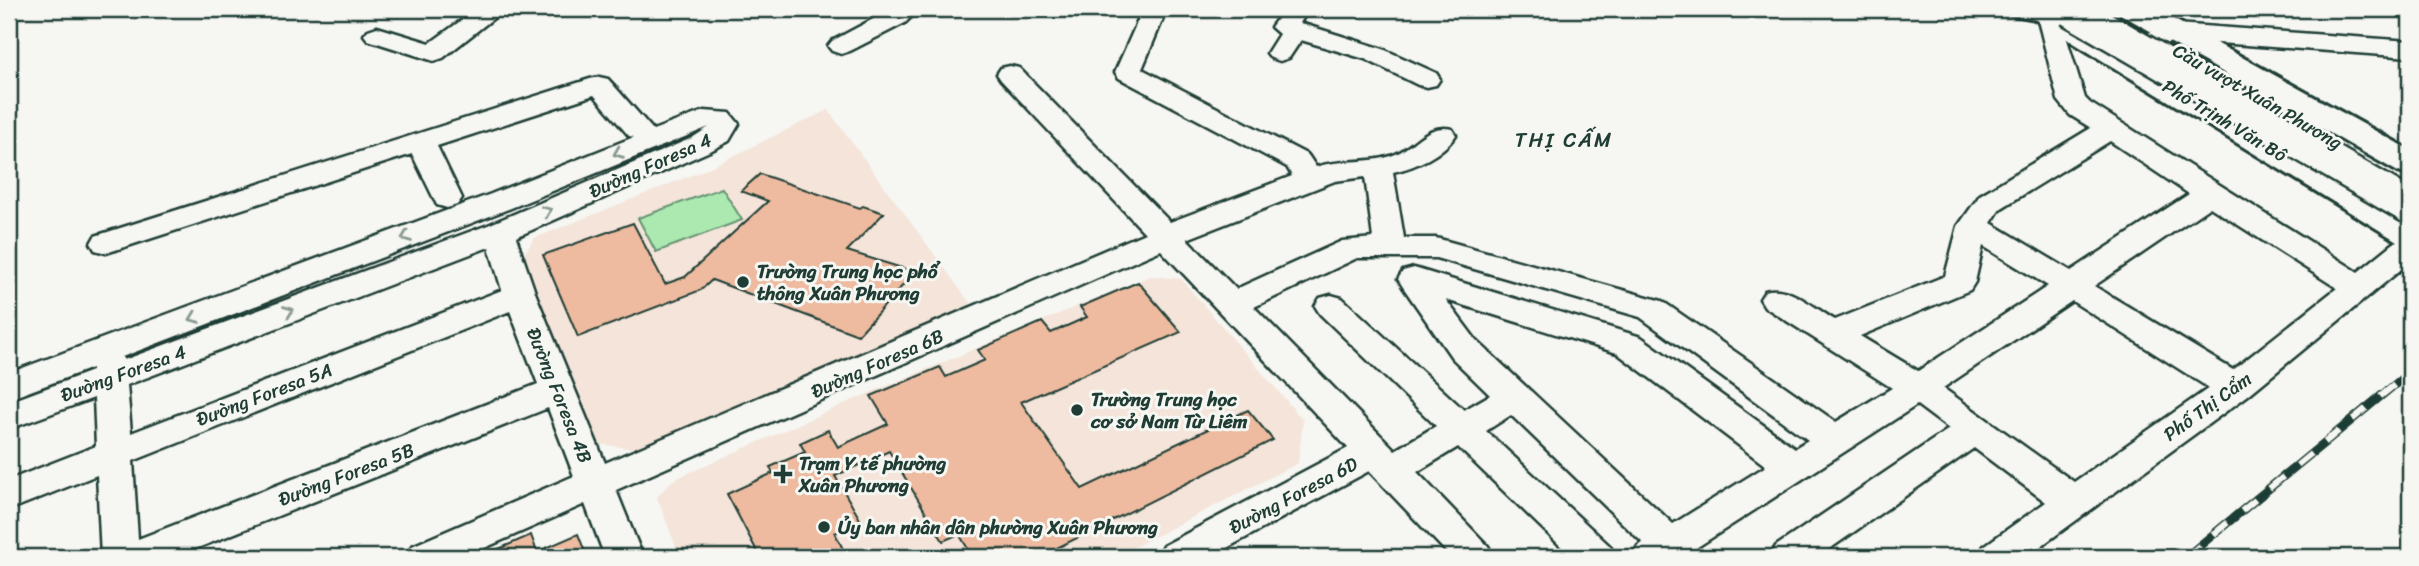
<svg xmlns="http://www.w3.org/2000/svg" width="2419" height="566" font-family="Sriracha,sans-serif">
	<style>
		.built { fill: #f4e4d9 }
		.green { fill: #abe9b0; stroke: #659372; stroke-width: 2 }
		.building { fill: #eebba0; stroke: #1f3d34; stroke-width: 2 }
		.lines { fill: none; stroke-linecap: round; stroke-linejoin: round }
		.minor-casing { stroke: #1f3d34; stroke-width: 5 }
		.major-casing { stroke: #1f3d34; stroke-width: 6 }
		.minor { fill: #f6f6f2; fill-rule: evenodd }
		.major { fill: #f6f6f2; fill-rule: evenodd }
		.rail-casing { stroke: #1f3d34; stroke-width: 9 }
		.rail { stroke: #f6f6f2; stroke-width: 6; stroke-dasharray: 18; stroke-linecap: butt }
		.major-bridge-casing { stroke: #1f3d34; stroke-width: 38; stroke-linecap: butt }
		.major-bridge { stroke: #f6f6f2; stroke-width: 33 }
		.oneway { stroke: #8a9a93 }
		.poi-dot { fill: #1f3d34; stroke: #f6f6f2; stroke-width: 2.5 }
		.labels { text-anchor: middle; stroke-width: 6; stroke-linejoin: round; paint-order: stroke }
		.street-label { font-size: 19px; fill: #1f3d34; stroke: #f6f6f2 }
		.poi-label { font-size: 19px; font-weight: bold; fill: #1f3d34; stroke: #f6f6f2; text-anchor: start }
		.neighbourhood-label { font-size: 21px; letter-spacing: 2px; fill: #1f3d34; stroke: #f6f6f2 }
	</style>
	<rect width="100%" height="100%" fill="#f6f6f2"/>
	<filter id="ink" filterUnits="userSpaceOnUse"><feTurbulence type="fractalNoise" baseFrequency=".0143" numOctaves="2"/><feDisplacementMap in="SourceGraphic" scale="14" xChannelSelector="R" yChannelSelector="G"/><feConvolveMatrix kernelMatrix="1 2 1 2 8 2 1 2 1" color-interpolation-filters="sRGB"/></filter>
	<g filter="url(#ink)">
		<g class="built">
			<polygon points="828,110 973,307 637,449 598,444 522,257 535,238 700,172"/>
			<polygon points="1150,276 1181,279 1303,420 1298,463 1115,557 680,557 657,497 673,480 853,400"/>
		</g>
		<polygon class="green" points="722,188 742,220 656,252 638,218"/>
		<g class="building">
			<polygon points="760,174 860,208 863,206 884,213 847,251 915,272 858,335 712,280 701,290 578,337 543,255 633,223 665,284 685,277 768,201 741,191"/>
			<polygon points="1138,282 1181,332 1021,402 1082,489 1248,410 1273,440 1039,557 973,557 959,534 943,541 889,451 835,476 861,521 835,533 847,557 760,557 727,494 773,473 770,467 805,452 800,443 828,430 838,447 888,424 871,396 940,367 946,377 985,360 978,350 1042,322 1051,333 1087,317 1080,307"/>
			<polygon points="578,534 587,557 480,557 531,535 537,552"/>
		</g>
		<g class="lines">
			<g class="minor-casing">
				<g id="minor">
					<polygon points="477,9 505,9 443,58 434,61 368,40 364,35 368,30 377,27 430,43"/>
					<polygon points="892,9 919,9 905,23 850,51 841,54 832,51 828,46 832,41"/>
					<path d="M1143,9H1167L1142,69L1308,155L1316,167C1342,158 1374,165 1398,153C1417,143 1429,123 1452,129L1456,135C1442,155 1416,167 1393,172L1404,238H1436L1662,301L1836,422L1892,388L1765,307L1760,299L1765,291C1789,284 1814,308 1835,320L1945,276L1958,226L1980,195L2091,128L2070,115L2058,100L2038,20L2007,14L2004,9L2058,10L2085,98L2090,103L2358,272L2399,239L2410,236V262L2247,396L2026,557H1978L1984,546L2046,502L1974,448L1818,557H1770L1776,546L1949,429L1917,405L1682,557H1632L1638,546L1643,543L1511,415L1486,431L1610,546L1616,557H1572L1458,447L1417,472L1488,546L1494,557H1451L1369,471L1210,557H1157L1163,546L1348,448L1161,250L616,490L643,557H605L585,504L464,557H406L412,546L574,476L548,408L175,557H101L97,475L9,510V480L96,446L94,398L9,429V402L92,371V368L9,399V373L491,194L634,137L629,136L594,95L437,146L462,198L457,205L447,208L437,205L412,154L106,253L95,250L91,243L95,236L590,79L599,77L608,79L653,130L704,111L730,113L739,124L729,141L712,150L516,237L536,295L605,463L1145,233L1001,80L997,74L1001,68L1010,66L1019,68L1170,222L1292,176L1287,167L1119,78L1115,72ZM709,127L692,138L488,225L124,360L122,357L511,208ZM2110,141L2189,194L2071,271L1991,223L2000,209ZM1365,177L1373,238L1342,241L1236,289L1187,239L1335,181ZM2210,207L2337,288L2233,370L2094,286ZM1983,246L2048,286L1918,371L1860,336L1970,290L1975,282ZM489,247L502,290L131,433L127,385ZM1357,258H1436L1640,317L1808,440L1795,448L1641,337L1414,268L1403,271L1398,279L1403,287L1452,358L1490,395L1464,410L1342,298L1331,295L1320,298L1315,306L1320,314L1436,426L1395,450L1254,307ZM1446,300L1617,353L1766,466L1673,524L1476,340ZM2072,301L2209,388L2074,482L1943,388ZM510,311L538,384L138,539L133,461Z"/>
					<polygon points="1281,9 1305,9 1307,12 1300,23 1383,49 1436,73 1440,79 1436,85 1427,87 1418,85 1365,59 1301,40 1289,58 1280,61 1271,58 1267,53 1279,34 1271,27 1282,12"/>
					<polygon points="2176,24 2410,41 2410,57 2178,40 2114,60 2105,57 2101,52 2105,47"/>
				</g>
			</g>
			<g class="major-casing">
				<g id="major">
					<polygon points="2024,9 2060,9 2410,216 2410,244 2397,241 2028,15"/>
					<polygon points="2118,9 2155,9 2410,150 2410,175 2398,172 2122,15"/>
				</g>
			</g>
			<use href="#minor" class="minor"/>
			<use href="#major" class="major"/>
			<g class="rail-casing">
				<polyline id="rail" points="2186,557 2410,372"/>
			</g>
			<use href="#rail" class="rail"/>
			<g class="major-bridge-casing">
				<polyline id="major-bridge" points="2070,9 2410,207"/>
			</g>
			<use href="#major-bridge" class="major-bridge"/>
		</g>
		<defs><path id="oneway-chevron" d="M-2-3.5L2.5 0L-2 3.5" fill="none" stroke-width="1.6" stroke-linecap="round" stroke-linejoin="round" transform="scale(1.75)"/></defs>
		<g class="oneway">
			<use href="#oneway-chevron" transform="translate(618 153) rotate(158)"/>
			<use href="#oneway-chevron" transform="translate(547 211) rotate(-23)"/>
			<use href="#oneway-chevron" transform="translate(406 237) rotate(159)"/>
			<use href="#oneway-chevron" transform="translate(289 311) rotate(-21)"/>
			<use href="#oneway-chevron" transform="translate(194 318) rotate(159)"/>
		</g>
	</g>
	<g class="poi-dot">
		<circle cx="743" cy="282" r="7"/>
		<circle cx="1077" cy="410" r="7"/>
		<path d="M779.5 463.5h7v7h7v7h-7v7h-7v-7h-7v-7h7z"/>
		<circle cx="824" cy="527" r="7"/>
	</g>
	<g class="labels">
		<g class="street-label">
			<text transform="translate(2258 96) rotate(30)" y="7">Cầu vượt Xuân Phương</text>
			<text transform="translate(2225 120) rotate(31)" y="7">Phố Trịnh Văn Bô</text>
			<text transform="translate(650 165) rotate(-24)" y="7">Đường Foresa 4</text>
			<text transform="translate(877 363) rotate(-24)" y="7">Đường Foresa 6B</text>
			<text transform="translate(123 373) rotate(-20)" y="7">Đường Foresa 4</text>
			<text transform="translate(264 394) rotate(-21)" y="7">Đường Foresa 5A</text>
			<text transform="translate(560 395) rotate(68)" y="7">Đường Foresa 4B</text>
			<text transform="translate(2207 406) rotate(-36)" y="7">Phố Thị Cẩm</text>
			<text transform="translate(346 474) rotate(-21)" y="7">Đường Foresa 5B</text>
			<text transform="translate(1293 495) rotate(-28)" y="7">Đường Foresa 6D</text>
		</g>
		<g class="poi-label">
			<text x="757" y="278">Trường Trung học phổ<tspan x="757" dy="22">thông Xuân Phương</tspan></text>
			<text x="1091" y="406">Trường Trung học<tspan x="1091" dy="22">cơ sở Nam Từ Liêm</tspan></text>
			<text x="799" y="470">Trạm Y tế phường<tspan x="799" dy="22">Xuân Phương</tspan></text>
			<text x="838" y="534">Ủy ban nhân dân phường Xuân Phương</text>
		</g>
		<g class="neighbourhood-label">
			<text x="1564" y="147">THỊ CẤM</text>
		</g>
	</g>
	<rect width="2419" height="566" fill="none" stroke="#f6f6f2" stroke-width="35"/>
	<rect x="18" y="18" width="2384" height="531" fill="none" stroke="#1f3d34" stroke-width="2.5" filter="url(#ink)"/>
</svg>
